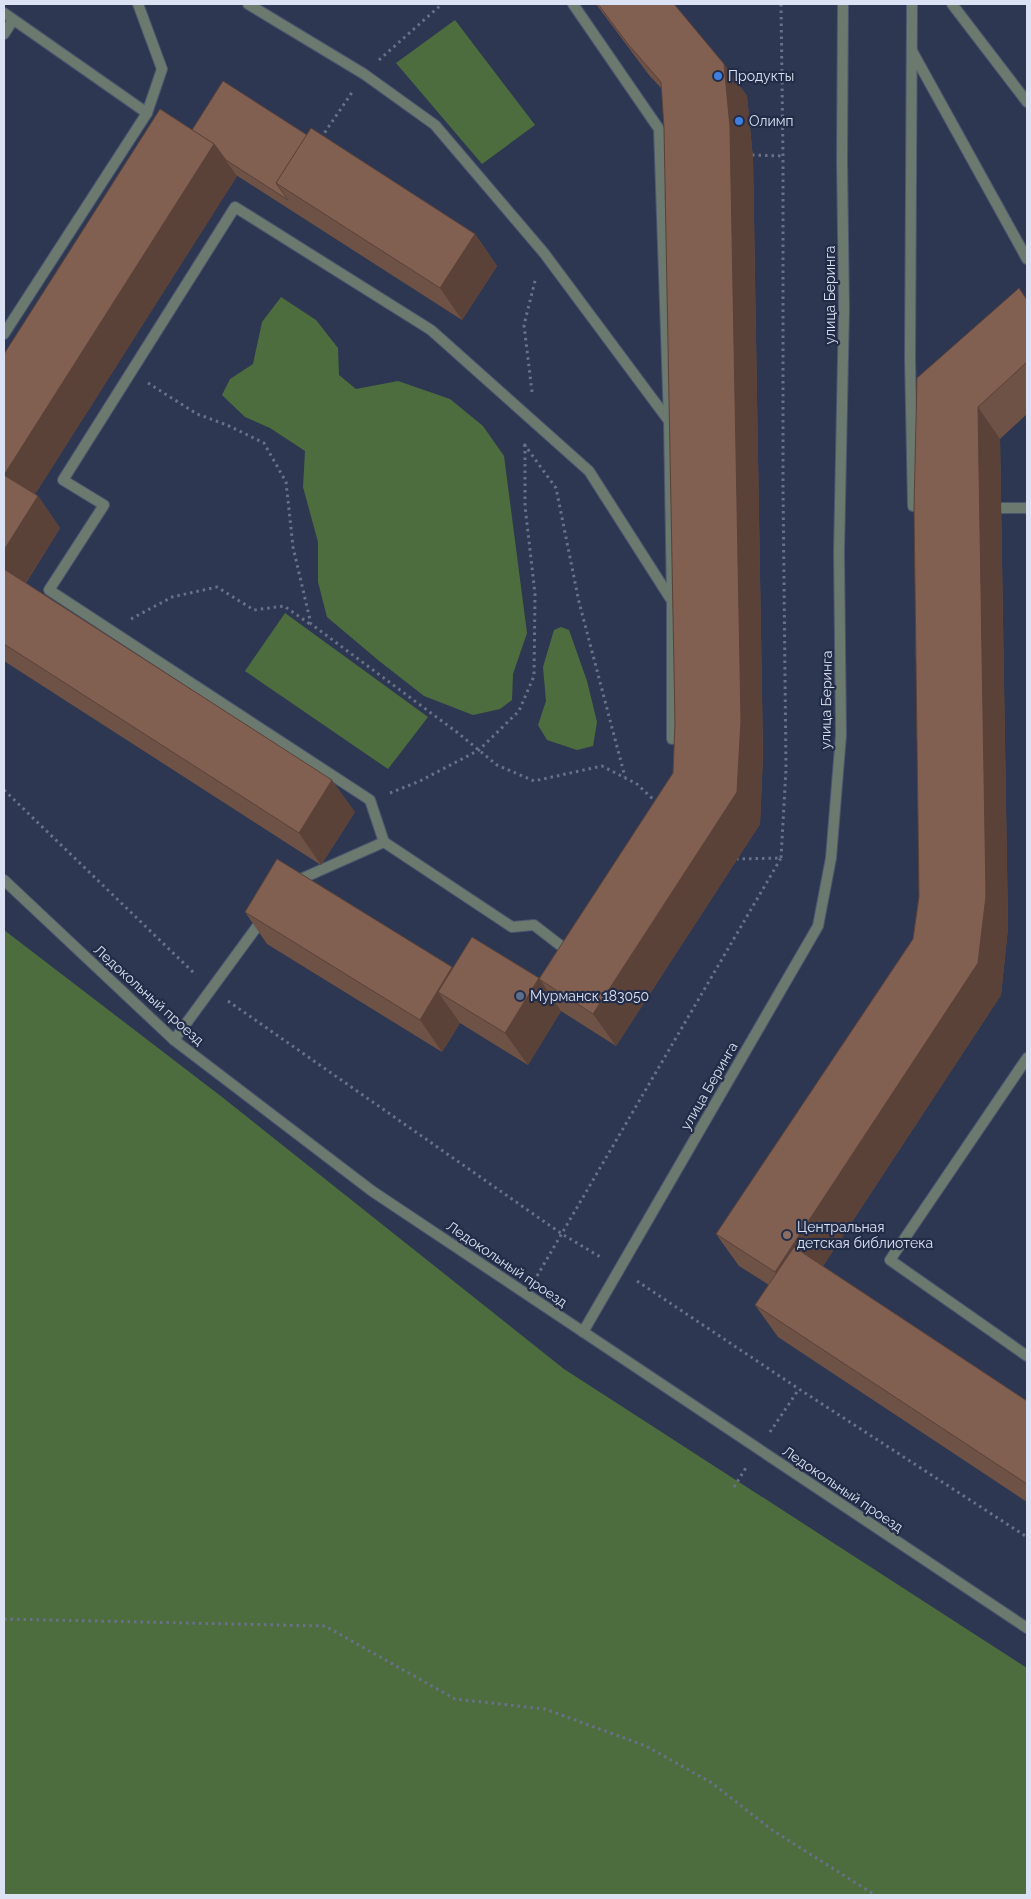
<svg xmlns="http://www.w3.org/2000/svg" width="1031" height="1899" font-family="Raleway,sans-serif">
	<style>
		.green { fill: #4e6d3f }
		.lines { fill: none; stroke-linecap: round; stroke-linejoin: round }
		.service-casing { stroke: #4c566f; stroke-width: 12 }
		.minor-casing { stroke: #4c566f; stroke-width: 12 }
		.path { stroke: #687189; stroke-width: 3; stroke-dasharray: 2.5 4; stroke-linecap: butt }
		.service { stroke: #6b796f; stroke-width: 10 }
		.minor { stroke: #6b796f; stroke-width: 10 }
		.wall { fill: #6f5246 }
		.shaded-wall { fill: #5a4239 }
		.building { fill: #815f51; stroke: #5a4239 }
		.shop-dot { fill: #3f7fe0; stroke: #232c47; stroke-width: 2 }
		.service-dot { fill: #5c6f8a; stroke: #232c47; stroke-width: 2 }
		.education-dot { fill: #8d6e63; stroke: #232c47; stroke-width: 2 }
		.labels { text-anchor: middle; stroke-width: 4.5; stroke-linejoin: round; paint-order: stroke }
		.poi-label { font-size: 14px; fill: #dbe2f3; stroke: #232c47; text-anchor: start }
		.street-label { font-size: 14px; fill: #dbe2f3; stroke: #232c47 }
	</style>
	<rect width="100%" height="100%" fill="#2d3752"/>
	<g class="green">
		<polygon points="455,20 535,125 482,164 396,63"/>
		<polygon points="281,297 316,320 338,348 339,375 356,389 398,381 450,399 483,426 504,456 527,633 513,674 512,700 500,709 473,715 424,696 378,660 327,617 318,582 318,542 303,487 305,451 270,428 245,417 222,395 230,379 253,364 262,322"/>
		<polygon points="285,613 428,717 388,769 245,671"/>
		<polygon points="561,627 569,630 587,681 597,722 593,746 577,750 547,740 538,725 546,701 543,667 554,630"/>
		<polygon points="4,930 222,1097 564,1369 1027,1668 1027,1895 4,1895"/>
	</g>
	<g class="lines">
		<g class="service-casing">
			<g id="service">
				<polyline points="248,4 364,74 435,125 544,253 669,421"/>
				<polyline points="912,4 910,359 913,506 926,508"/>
				<polyline points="952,4 1027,102"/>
				<polyline points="4,13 147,113"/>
				<polyline points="4,34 13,20"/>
				<polyline points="912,51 1027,259"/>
				<polyline points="1002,508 1027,508"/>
				<polyline points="672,601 672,739"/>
				<polyline points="384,842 512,927 534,925 565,949 569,943"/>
				<polyline points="294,882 384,842 370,800 49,590 104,505 63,480 235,207 431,330 589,471 672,601 669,421 659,129 573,4"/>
				<polyline points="174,1040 264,917"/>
				<polyline points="1027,1058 890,1260 1027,1356"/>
			</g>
		</g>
		<g class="minor-casing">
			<g id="minor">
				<polyline points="4,334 147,113 162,69 138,4"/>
				<polyline points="4,880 174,1040 372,1191 1027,1628"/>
				<polyline points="583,1332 818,926 831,858 841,735 839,552 844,309 842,160 843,4"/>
			</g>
		</g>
		<g class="path">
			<polyline points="781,4 783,156 783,486 786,769 781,858"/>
			<polyline points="379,60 442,4"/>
			<polyline points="321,138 353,91"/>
			<polyline points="752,155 783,156"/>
			<polyline points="148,383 197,414 227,425 264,443 286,482 293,547 311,624 458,733 497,765 534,781 602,766 637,784 657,803"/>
			<polyline points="532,392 524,325 536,277"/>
			<polyline points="524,444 556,488 579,602 625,777"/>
			<polyline points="131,619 172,597 217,587 254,610 284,606 310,624"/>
			<polyline points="4,790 196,975"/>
			<polyline points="390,793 420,781 479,750 519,711 534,676 535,594 525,506 525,441"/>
			<polyline points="228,1001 562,1234 602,1258"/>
			<polyline points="537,1276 781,858 737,859"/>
			<polyline points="637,1281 799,1389 1027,1537"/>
			<polyline points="770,1432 799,1389"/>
			<polyline points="734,1487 747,1466"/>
			<polyline points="4,1619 325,1626 455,1699 545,1709 646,1746 712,1783 772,1830 875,1895"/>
		</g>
		<use href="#service" class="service"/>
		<use href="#minor" class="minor"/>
	</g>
	<g class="wall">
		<polygon points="596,4 674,4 724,64 747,96 753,159 763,754 760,824 616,1046 561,1011 528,1065 460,1023 442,1052 267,944 245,912 453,968 539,979 673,773 675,723 664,128 662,89 649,75"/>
		<polygon points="192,130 307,135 475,234 497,266 462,320 236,175 237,176 35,494 38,496 60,528 26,583 355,812 321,865 4,661 4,354"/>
		<polygon points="1027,300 1027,414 1000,439 1008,928 1001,995 823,1266 1027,1401 1027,1502 778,1337 755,1305 769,1285 739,1266 716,1234 913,939 919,897 914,508"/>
	</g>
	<g class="shaded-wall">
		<polygon points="724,64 747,96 753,159 763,754 760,824 616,1046 593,1014 737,792"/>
		<polygon points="214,144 237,176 27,507 4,475"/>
		<polygon points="475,234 497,266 462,320 440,288"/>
		<polygon points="978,407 1000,439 1008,928 1001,995 798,1304 775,1272 978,963"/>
		<polygon points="38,496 60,528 18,595 4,575 4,550"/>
		<polygon points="332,780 355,812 321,865 299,833"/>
		<polygon points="452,967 474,999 438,992 460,1023 442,1052 420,1020"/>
		<polygon points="539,978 561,1011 528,1065 505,1033"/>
	</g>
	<g class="building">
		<polygon points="598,4 674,4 724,64 730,127 741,721 737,792 593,1014 539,979 673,773 675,723 664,128 661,82 627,43"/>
		<polygon points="223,81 307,135 276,183 288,200 226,160 214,144 192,130"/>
		<polygon points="160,109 214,144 4,475 38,496 4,550 4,354"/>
		<polygon points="311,128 475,234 440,288 276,183"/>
		<polygon points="1019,288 1027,300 1027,362 978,407 986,896 978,963 775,1272 716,1234 913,939 919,897 914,508 917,378"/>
		<polygon points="4,569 332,780 299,833 4,644"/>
		<polygon points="277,859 452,967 420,1020 245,912"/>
		<polygon points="472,937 539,978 505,1033 438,992"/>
		<polygon points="794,1247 1027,1401 1027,1484 755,1305"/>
	</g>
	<g class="shop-dot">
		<circle cx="718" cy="76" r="5"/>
		<circle cx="739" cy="121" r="5"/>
	</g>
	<circle class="service-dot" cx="520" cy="996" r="5"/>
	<circle class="education-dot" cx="787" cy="1235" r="5"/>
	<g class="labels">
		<g class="poi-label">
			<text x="728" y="81">Продукты</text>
			<text x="749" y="126">Олимп</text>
			<text x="530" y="1001">Мурманск 183050</text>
			<text x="797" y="1232">Центральная<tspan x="797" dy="16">детская библиотека</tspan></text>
		</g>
		<g class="street-label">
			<text transform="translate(830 295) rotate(-90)" y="5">улица Беринга</text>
			<text transform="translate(826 700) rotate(-89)" y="5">улица Беринга</text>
			<text transform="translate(149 995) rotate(42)" y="5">Ледокольный проезд</text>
			<text transform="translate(709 1086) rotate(-60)" y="5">улица Беринга</text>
			<text transform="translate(507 1264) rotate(34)" y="5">Ледокольный проезд</text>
			<text transform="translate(843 1489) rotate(34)" y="5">Ледокольный проезд</text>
		</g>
	</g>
	<rect width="1031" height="1899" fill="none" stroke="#dbe2f3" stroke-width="10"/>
</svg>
